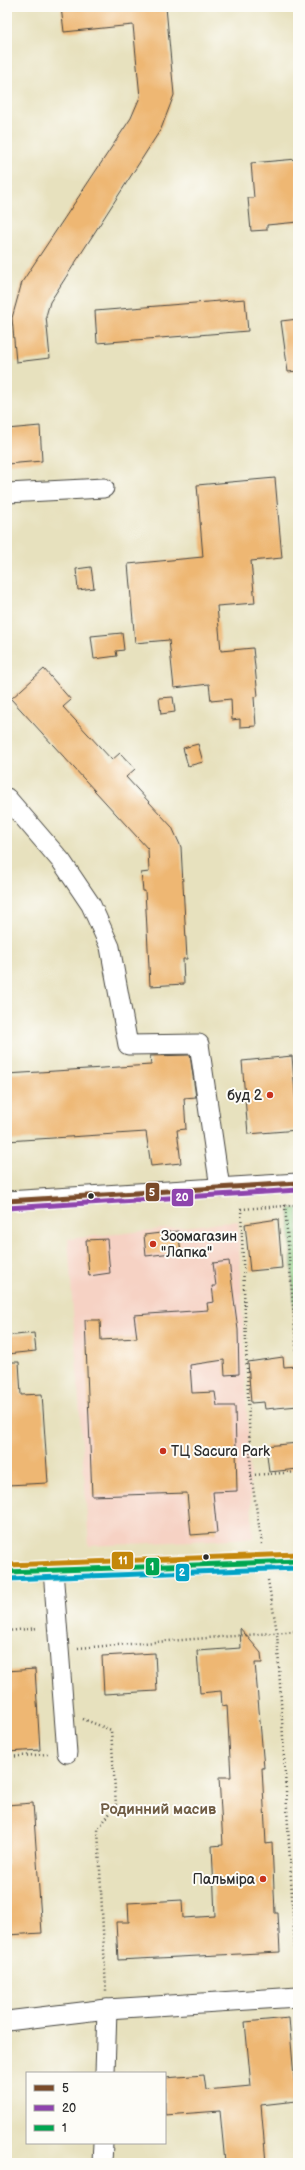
<svg xmlns="http://www.w3.org/2000/svg" width="305" height="2170" font-family="'Balsamiq Sans',sans-serif">
	<style>
		.built { fill: #f6d2c4 }
		.green { fill: #90d087; stroke: #5e7e59 }
		.building { fill: #eeb773 }
		.lines { fill: none; stroke-linecap: round; stroke-linejoin: round }
		.minor-casing { stroke: #474641; stroke-width: 21 }
		.path { stroke: #474641; stroke-width: 2.5; stroke-dasharray: 1 3; stroke-linecap: butt }
		.minor { stroke: #fff; stroke-width: 19 }
		.bus-1-casing { stroke: #fdfcf7; stroke-width: 8 }
		.bus-2-casing { stroke: #fdfcf7; stroke-width: 8 }
		.bus-3-casing { stroke: #fdfcf7; stroke-width: 8 }
		.bus-4-casing { stroke: #fdfcf7; stroke-width: 8 }
		.bus-5-casing { stroke: #fdfcf7; stroke-width: 8 }
		.bus-1 { stroke: #7a4b2a; stroke-width: 5 }
		.bus-2 { stroke: #8e44ad; stroke-width: 5 }
		.bus-3 { stroke: #00a651; stroke-width: 5 }
		.bus-4 { stroke: #02a3c6; stroke-width: 5 }
		.bus-5 { stroke: #c4870b; stroke-width: 5 }
		.poi-dot { fill: #c8321e; stroke: #fdfcf7; stroke-width: 1.5 }
		.bus-dot { fill: #2b2b2b; stroke: #fdfcf7; stroke-width: 1.5 }
		.labels { text-anchor: middle; stroke-width: 4; stroke-linejoin: round; paint-order: stroke }
		.poi-label { font-size: 14px; fill: #2b2b2b; stroke: #fdfcf7; text-anchor: end }
		.neighbourhood-label { font-size: 15px; font-weight: bold; fill: #6f5c44; stroke: #fdfcf7 }
		.line-badge { stroke: #fdfcf7; stroke-width: 1.5 }
		.badge-label { font-size: 11px; text-anchor: middle; font-weight: bold; fill: #fff }
	</style>
	<rect width="100%" height="100%" fill="#fdfcf7"/>
	<filter id="ink" filterUnits="userSpaceOnUse"><feTurbulence type="fractalNoise" baseFrequency=".025" numOctaves="2"/><feDisplacementMap in="SourceGraphic" scale="8" xChannelSelector="R" yChannelSelector="G"/><feConvolveMatrix kernelMatrix="1 2 1 2 8 2 1 2 1" color-interpolation-filters="sRGB"/></filter>
	<filter id="wash" filterUnits="userSpaceOnUse"><feTurbulence type="fractalNoise" baseFrequency=".012" numOctaves="4" result="noise"/><feDisplacementMap in="SourceGraphic" scale="16" xChannelSelector="R" yChannelSelector="G"/><feGaussianBlur stdDeviation="0.9" result="paint"/><feColorMatrix in="noise" values="0 0 0 0 0 0 0 0 0 0 0 0 0 0 0 0 0 1.4 0 .05"/><feComposite in="paint" operator="in"/></filter>
	<g filter="url(#wash)">
		<rect width="100%" height="100%" fill="#e7e1be"/>
		<polygon class="built" points="238,1221 253,1538 89,1546 68,1239"/>
		<polygon class="green" points="298,1208 298,1380 289,1209"/>
		<g id="blocks">
			<g class="building">
				<polygon points="61,7 166,7 174,95 161,129 50,302 46,316 50,358 16,362 12,318 22,282 131,118 140,97 133,25 64,32"/>
				<polygon points="297,159 298,222 267,225 267,230 251,231 248,198 254,198 251,163"/>
				<polygon points="245,299 248,331 97,343 95,311"/>
				<polygon points="298,319 298,371 288,372 281,321"/>
				<polygon points="40,426 42,461 7,464 7,429"/>
				<polygon points="275,478 282,558 251,561 255,603 217,606 221,651 253,648 258,696 254,697 256,726 240,727 240,719 232,720 231,699 211,701 209,684 174,688 169,640 135,643 128,564 203,557 197,485"/>
				<polygon points="91,567 94,588 78,590 76,569"/>
				<polygon points="122,633 124,650 116,651 117,656 94,659 91,636"/>
				<polygon points="44,669 71,700 63,707 112,760 120,753 135,769 126,777 172,827 181,847 187,959 183,959 184,984 150,986 145,891 143,891 141,873 149,872 148,849 11,699"/>
				<polygon points="173,697 175,712 161,714 159,698"/>
				<polygon points="198,744 203,762 188,766 183,748"/>
				<polygon points="190,1055 196,1097 184,1098 186,1129 177,1130 181,1163 151,1166 146,1132 7,1141 7,1074 151,1065 150,1056"/>
				<polygon points="292,1056 298,1130 248,1134 242,1061"/>
				<polygon points="278,1219 282,1268 250,1271 245,1224"/>
				<polygon points="178,1231 181,1252 146,1256 144,1235"/>
				<polygon points="107,1239 110,1273 89,1276 86,1240"/>
				<polygon points="229,1261 238,1330 239,1374 225,1375 224,1360 190,1365 192,1393 215,1392 217,1406 235,1406 237,1491 213,1492 217,1533 191,1535 187,1493 92,1496 85,1320 100,1320 101,1340 137,1338 134,1315 208,1310 207,1303 214,1302 212,1286 216,1286 213,1263"/>
				<polygon points="34,1333 36,1351 7,1354 7,1336"/>
				<polygon points="283,1357 284,1367 296,1366 298,1406 265,1409 264,1402 251,1403 248,1362"/>
				<polygon points="7,1362 19,1362 21,1395 42,1394 48,1483 7,1485"/>
				<polygon points="298,1443 298,1469 269,1472 266,1446"/>
				<polygon points="240,1628 261,1653 262,1663 255,1663 264,1768 262,1768 266,1844 272,1843 275,1913 278,1913 280,1952 118,1960 116,1922 129,1922 128,1903 182,1900 183,1918 215,1916 212,1846 223,1845 219,1777 231,1777 227,1705 222,1706 221,1691 200,1693 197,1651 241,1648"/>
				<polygon points="155,1653 157,1691 104,1694 102,1656"/>
				<polygon points="35,1669 40,1750 7,1752 7,1671"/>
				<polygon points="33,1803 42,1933 7,1935 7,1805"/>
				<polygon points="289,2018 296,2101 261,2105 266,2163 225,2163 220,2111 165,2115 165,2078 204,2075 206,2090 251,2086 245,2022"/>
			</g>
		</g>
	</g>
	<g filter="url(#ink)">
		<use href="#blocks" fill-opacity="0" stroke="#474641" stroke-width="1"/>
		<g class="lines">
			<g class="minor-casing">
				<g id="minor">
					<polyline points="7,493 104,488"/>
					<polyline points="7,798 62,862 91,905 110,947 128,1045 199,1044 220,1188"/>
					<polyline points="7,1201 298,1183"/>
					<polyline points="53,1570 67,1753"/>
					<polyline points="7,1572 298,1561"/>
					<polyline points="7,2021 107,2009 298,1997"/>
					<polyline points="105,2073 107,2009"/>
					<polyline points="102,2163 103,2143"/>
				</g>
			</g>
			<g class="path">
				<polyline points="285,1205 298,1370"/>
				<polyline points="251,1475 298,1472"/>
				<polyline points="262,1544 251,1475 241,1209 298,1205"/>
				<polyline points="268,1580 277,1632 295,1949 298,1967"/>
				<polyline points="7,1631 38,1628"/>
				<polyline points="78,1648 298,1631"/>
				<polyline points="83,1719 111,1730 116,1805 98,1829 106,1991"/>
				<polyline points="7,1757 48,1754"/>
			</g>
			<use href="#minor" class="minor"/>
			<g class="bus-1-casing">
				<polyline id="bus-1" points="7,1201 298,1183"/>
			</g>
			<g class="bus-2-casing">
				<polyline id="bus-2" points="7,1208 298,1190"/>
			</g>
			<g class="bus-3-casing">
				<polyline id="bus-3" points="7,1572 298,1561"/>
			</g>
			<g class="bus-4-casing">
				<polyline id="bus-4" points="7,1579 298,1568"/>
			</g>
			<g class="bus-5-casing">
				<polyline id="bus-5" points="7,1565 298,1554"/>
			</g>
			<use href="#bus-1" class="bus-1"/>
			<use href="#bus-2" class="bus-2"/>
			<use href="#bus-3" class="bus-3"/>
			<use href="#bus-4" class="bus-4"/>
			<use href="#bus-5" class="bus-5"/>
		</g>
	</g>
	<g class="poi-dot">
		<circle cx="270" cy="1095" r="4"/>
		<circle cx="153" cy="1244" r="4"/>
		<circle cx="163" cy="1451" r="4"/>
		<circle cx="263" cy="1879" r="4"/>
	</g>
	<g class="bus-dot">
		<circle cx="91" cy="1196" r="3.5"/>
		<circle cx="206" cy="1557" r="3.5"/>
	</g>
	<g class="labels">
		<g class="poi-label">
			<text x="262" y="1100">буд 2</text>
			<text x="161" y="1241" text-anchor="start">Зоомагазин<tspan x="161" dy="16">"Лапка"</tspan></text>
			<text x="171" y="1456" text-anchor="start">ТЦ Sacura Park</text>
			<text x="255" y="1884">Пальміра</text>
		</g>
		<g class="neighbourhood-label">
			<text x="158" y="1814">Родинний масив</text>
		</g>
	</g>
	<g class="line-badge">
		<rect x="145" y="1182" width="15" height="20" rx="4" fill="#7a4b2a"/>
		<rect x="171" y="1188" width="23" height="19" rx="4" fill="#8e44ad"/>
		<rect x="111" y="1551" width="23" height="19" rx="4" fill="#c4870b"/>
		<rect x="145" y="1557" width="15" height="19" rx="4" fill="#00a651"/>
		<rect x="175" y="1563" width="15" height="19" rx="4" fill="#02a3c6"/>
	</g>
	<g class="badge-label">
		<text x="152" y="1196">5</text>
		<text x="182" y="1201">20</text>
		<text x="123" y="1564">11</text>
		<text x="152" y="1570">1</text>
		<text x="182" y="1576">2</text>
	</g>
	<rect width="305" height="2170" fill="none" stroke="#fdfcf7" stroke-width="24"/>
	<rect x="26" y="2072" width="140" height="72" fill="#fdfcf7" stroke="#a9a8a5"/>
	<rect x="34" y="2085" width="20" height="6" fill="#7a4b2a" stroke="#a9a8a5"/>
	<text x="62" y="2092" font-size="12" fill="#2b2b2b">5</text>
	<rect x="34" y="2105" width="20" height="6" fill="#8e44ad" stroke="#a9a8a5"/>
	<text x="62" y="2112" font-size="12" fill="#2b2b2b">20</text>
	<rect x="34" y="2125" width="20" height="6" fill="#00a651" stroke="#a9a8a5"/>
	<text x="62" y="2132" font-size="12" fill="#2b2b2b">1</text>
</svg>
